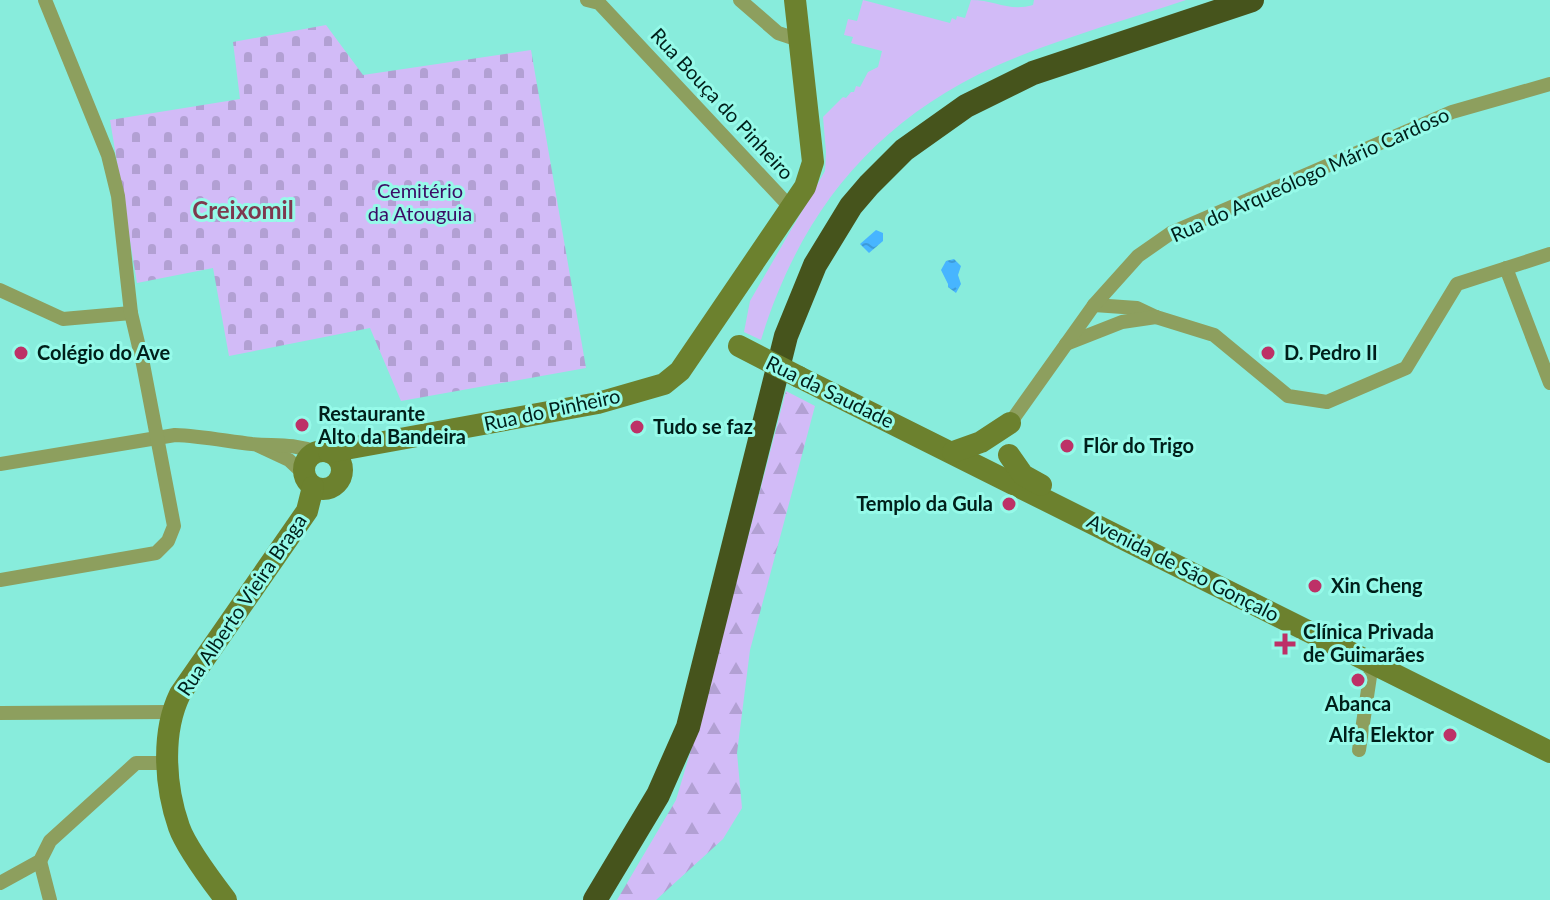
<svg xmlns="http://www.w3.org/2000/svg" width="1550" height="900" font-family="Lato,sans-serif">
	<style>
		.green { fill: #d2bbf7 }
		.forest { fill: url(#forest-firs) }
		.cemetery { fill: url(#cemetery-stones) }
		.water { fill: url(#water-ripples) }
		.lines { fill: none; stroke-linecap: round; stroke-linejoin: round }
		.street { stroke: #8d9f5e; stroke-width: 14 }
		.secondary { stroke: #6c812e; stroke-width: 22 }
		.highway { stroke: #46541c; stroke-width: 24 }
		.secondary-bridge { stroke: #6c812e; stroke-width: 22 }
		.poi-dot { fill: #bd3167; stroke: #96fae9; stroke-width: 3 }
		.labels { text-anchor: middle; stroke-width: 6; stroke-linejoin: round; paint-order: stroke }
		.street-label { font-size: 20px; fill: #001f1a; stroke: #96fae9 }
		.park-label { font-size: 20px; fill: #3b0b64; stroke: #96fae9 }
		.poi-label { font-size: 20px; font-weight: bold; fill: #001f1a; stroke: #96fae9; text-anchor: start }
		.quarter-label { font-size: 24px; font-weight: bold; fill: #7e384e; stroke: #96fae9 }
	</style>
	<defs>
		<pattern id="forest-firs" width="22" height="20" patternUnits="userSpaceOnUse" patternTransform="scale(2)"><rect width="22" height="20" fill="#d2bbf7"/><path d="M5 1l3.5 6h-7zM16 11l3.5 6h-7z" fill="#b2a0d3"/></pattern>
		<pattern id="cemetery-stones" width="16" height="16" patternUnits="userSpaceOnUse" patternTransform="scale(2)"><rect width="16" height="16" fill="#d2bbf7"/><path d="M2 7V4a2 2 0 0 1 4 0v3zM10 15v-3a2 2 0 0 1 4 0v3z" fill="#b2a0d3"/></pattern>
		<pattern id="water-ripples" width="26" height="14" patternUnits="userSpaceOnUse" patternTransform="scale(2)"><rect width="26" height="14" fill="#47b5ff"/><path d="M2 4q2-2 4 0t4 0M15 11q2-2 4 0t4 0" fill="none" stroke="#3c9bda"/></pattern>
	</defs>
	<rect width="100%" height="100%" fill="#88ecdc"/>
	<path class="green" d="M863,0L950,23L952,18L956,20L957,16L965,18L971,0C995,0 1009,12 1033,5L1034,0H1186C1123,21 1057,39 996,66C873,122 800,213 761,340L744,332L750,301L825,171L826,152L823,117L843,97L846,98L851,92H854L856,86L860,87L868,72L878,67L882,51L851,43L853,37L844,35L848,19L857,21Z"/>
	<polygon class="forest" points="786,391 815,406 750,650 737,753 742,808 723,839 656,900 617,900 676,800 702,713"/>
	<polygon class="cemetery" points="326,25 363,75 531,50 586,368 401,401 370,328 229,356 213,268 137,283 110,120 240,99 233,42"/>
	<g class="water">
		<polygon points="876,230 883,233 883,241 869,253 860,244"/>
		<polygon points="954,259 961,266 958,275 961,284 956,293 948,287 948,284 941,270 946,261"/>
	</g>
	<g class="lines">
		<g class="street">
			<polyline points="587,0 599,3 791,208"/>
			<polyline points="740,0 778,33 799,40"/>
			<polyline points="1506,268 1550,383"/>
			<polyline points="0,290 63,319 131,313"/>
			<polyline points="1094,305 1137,308 1156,317 1214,335 1288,396 1327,402 1406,368 1457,284 1550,254"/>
			<polyline points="1066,344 1122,322 1156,317"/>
			<polyline points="1010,423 1094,305 1138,256 1171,233 1452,112 1550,84"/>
			<polyline points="259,446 289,460 304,474"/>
			<path d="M0,464L175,435C201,436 226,441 252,444C276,446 292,443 316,452"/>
			<polyline points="0,580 156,553 168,541 174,526 143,364 131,313 118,196 108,155 45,0"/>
			<polyline points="0,713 171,712"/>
			<polyline points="1359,750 1372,663"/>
			<polyline points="40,861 50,900"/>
			<polyline points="0,883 40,861 50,841 136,763 166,763"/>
		</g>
		<g class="secondary">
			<polyline points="799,377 1550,752"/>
			<circle cx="323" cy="470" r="19"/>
			<polyline points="329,452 598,403 664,384 680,371 805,187 813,162 795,0"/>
			<polyline points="953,452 981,442 1010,423"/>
			<polyline points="1009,455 1023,475 1041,485"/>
			<path d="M226,900C213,883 186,847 179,827C165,787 161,733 180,694L307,511L313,487"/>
		</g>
		<polyline class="highway" points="595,900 658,795 688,727 786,336 815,265 851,206 869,185 904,150 966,106 1033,73 1252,0"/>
		<polyline class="secondary-bridge" points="739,346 799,377"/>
	</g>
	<g class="poi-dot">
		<circle cx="21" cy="353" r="8"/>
		<circle cx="1268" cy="353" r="8"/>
		<circle cx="302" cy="425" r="8"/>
		<circle cx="637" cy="427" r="8"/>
		<circle cx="1067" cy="446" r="8"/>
		<circle cx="1009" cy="504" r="8"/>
		<circle cx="1315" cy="586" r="8"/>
		<path d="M1281 632h8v8h8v8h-8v8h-8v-8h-8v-8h8z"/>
		<circle cx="1358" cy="680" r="8"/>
		<circle cx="1450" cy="735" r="8"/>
	</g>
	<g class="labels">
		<g class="street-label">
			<text transform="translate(722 104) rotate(47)" y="7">Rua Bouça do Pinheiro</text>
			<text transform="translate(1310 175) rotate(-24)" y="7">Rua do Arqueólogo Mário Cardoso</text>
			<text transform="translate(830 392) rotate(26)" y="7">Rua da Saudade</text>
			<text transform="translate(552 410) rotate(-12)" y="7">Rua do Pinheiro</text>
			<text transform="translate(1183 568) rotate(27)" y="7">Avenida de São Gonçalo</text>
			<text transform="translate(242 605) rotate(-56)" y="7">Rua Alberto Vieira Braga</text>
		</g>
		<g class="park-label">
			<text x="420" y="198">Cemitério<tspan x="420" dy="23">da Atouguia</tspan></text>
		</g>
		<g class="poi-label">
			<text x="37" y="360">Colégio do Ave</text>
			<text x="1284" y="360">D. Pedro II</text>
			<text x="318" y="421">Restaurante<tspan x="318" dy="23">Alto da Bandeira</tspan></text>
			<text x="653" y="434">Tudo se faz</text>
			<text x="1083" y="453">Flôr do Trigo</text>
			<text x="993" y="511" text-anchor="end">Templo da Gula</text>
			<text x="1331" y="593">Xin Cheng</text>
			<text x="1303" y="639">Clínica Privada<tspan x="1303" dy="23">de Guimarães</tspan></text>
			<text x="1358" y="711" text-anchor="middle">Abanca</text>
			<text x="1434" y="742" text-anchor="end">Alfa Elektor</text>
		</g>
		<g class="quarter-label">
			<text x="243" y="219">Creixomil</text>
		</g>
	</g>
</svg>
